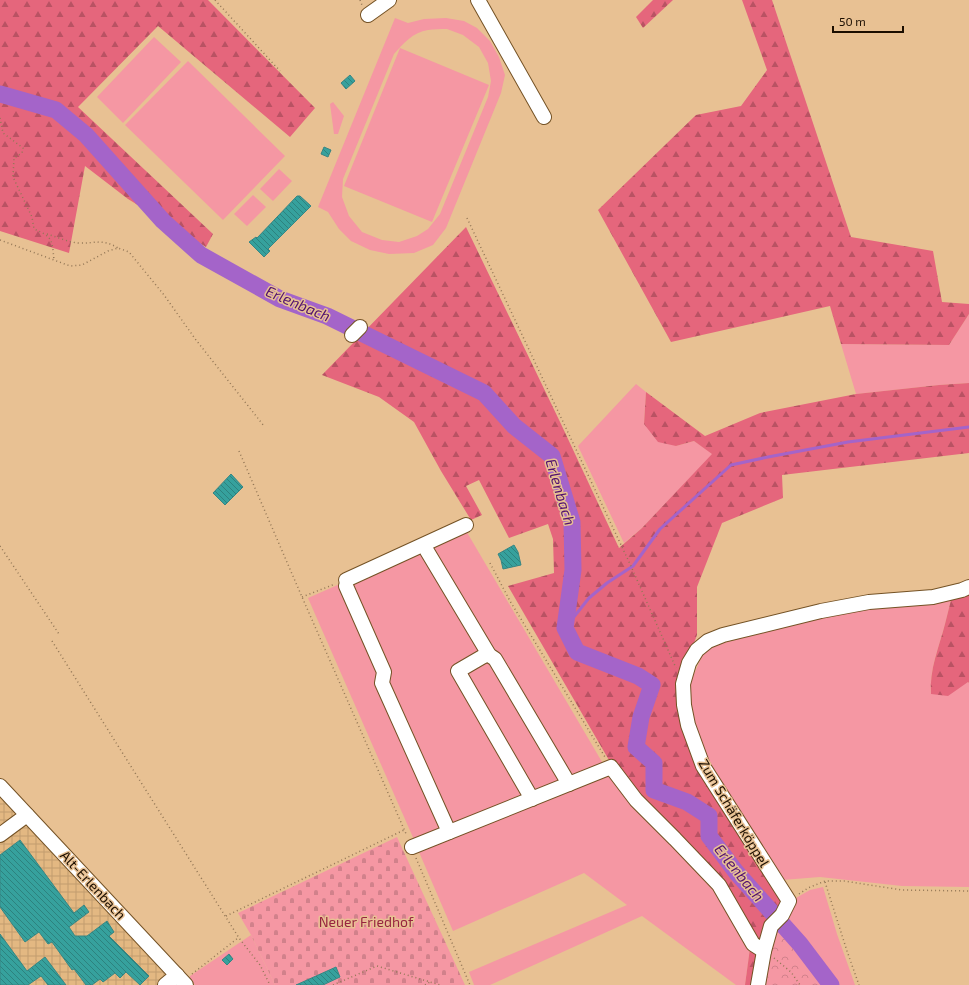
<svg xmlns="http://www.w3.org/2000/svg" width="969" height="985" font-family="'Exo 2',sans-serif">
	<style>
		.industrial { fill: url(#industrial-grid) }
		.green { fill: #f597a3; fill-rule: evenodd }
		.forest { fill: url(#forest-firs) }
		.cemetery { fill: url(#cemetery-stones) }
		.park { fill: url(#park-crowns) }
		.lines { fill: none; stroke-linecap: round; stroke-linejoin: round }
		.stream { stroke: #a464c9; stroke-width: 3 }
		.river { stroke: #a464c9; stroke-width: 17 }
		.building { fill: url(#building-back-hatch); stroke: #388683 }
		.minor-casing { stroke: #745225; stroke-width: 16 }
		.path { stroke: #937756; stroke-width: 1.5; stroke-dasharray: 1 3; stroke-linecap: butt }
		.minor { stroke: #fff; stroke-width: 14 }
		.labels { text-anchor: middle; stroke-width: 3; stroke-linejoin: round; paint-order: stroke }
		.street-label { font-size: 14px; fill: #1b0e00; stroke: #e8c193 }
		.park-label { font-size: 14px; fill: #972440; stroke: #e8c193 }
		.water-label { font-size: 15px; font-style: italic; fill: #52126f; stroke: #e8c193 }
	</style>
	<defs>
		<pattern id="industrial-grid" width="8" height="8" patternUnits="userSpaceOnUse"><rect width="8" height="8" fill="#e3b882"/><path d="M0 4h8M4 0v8" fill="none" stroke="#c29d6e"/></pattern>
		<pattern id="forest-firs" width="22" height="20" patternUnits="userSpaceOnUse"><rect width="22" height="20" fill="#e5667c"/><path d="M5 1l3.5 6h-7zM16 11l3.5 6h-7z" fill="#b95263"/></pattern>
		<pattern id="cemetery-stones" width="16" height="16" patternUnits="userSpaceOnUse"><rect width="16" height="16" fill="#f597a3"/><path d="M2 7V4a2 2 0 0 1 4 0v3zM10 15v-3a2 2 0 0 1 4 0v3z" fill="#d1818b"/></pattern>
		<pattern id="park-crowns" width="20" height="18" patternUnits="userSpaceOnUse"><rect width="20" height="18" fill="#f597a3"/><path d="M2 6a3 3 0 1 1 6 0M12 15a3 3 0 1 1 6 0" fill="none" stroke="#d1818b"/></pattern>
		<pattern id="building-back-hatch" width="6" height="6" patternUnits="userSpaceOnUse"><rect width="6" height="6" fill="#36a19d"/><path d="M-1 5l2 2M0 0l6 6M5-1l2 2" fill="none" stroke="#2d827e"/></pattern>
	</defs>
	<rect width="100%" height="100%" fill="#e8c193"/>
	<polygon class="industrial" points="0,796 185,985 0,985"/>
	<g class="green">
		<path d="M395,18L408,23L424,19L446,18L464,21L477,28L490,41L499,57L505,75L501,93L446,228L433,245L414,253L389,254L370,250L351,241L339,229L328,212L318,207ZM447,29L463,35L479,47L488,63L491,81L488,97L440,214L428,229L417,236L399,242L382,240L362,232L349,216L342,197L343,179L394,54C403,44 413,32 428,30C434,29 441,29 447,29Z"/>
		<polygon points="154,37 181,62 123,123 97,97"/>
		<polygon points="400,48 489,85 432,222 344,186"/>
		<polygon points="188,61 285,156 223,220 125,125"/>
		<polygon points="333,102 344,116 338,134 334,134 330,104"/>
		<polygon points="279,169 292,181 273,201 260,189"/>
		<polygon points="253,195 266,207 247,226 234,214"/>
		<polygon points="969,314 969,383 939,385 856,394 841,344 949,345"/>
		<polygon points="636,384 646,392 644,424 676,446 694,441 713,454 642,528 624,543 578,446"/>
		<polygon points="465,529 605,767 415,842 308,598"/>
		<path d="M951,600C949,608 947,616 945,624C939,647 929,670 931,694L968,682L969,683V887L902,886L820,877L782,880L713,775L693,722L688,687L704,652L717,645L791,624L848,611Z"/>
		<polygon points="598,775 611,775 710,882 750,948 745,985 736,985 642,916 490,985 474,985 469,972 627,905 584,873 453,931 419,852 476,829"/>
		<polygon points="823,887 837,934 855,985 762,985 768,949 794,899 810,890"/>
		<polygon points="251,935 275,985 195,985 189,979 190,976"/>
	</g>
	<g class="forest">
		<polygon points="0,0 208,0 315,108 290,137 158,26 78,107 213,234 206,247 128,199 85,166 69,253 0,231"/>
		<polygon points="653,0 673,0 643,28 636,17"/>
		<polygon points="742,0 772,0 851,237 933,251 942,302 969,304 969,314 949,345 841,344 830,306 671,342 598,210 696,115 741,106 767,70"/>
		<polygon points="466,227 561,424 619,548 642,528 712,454 694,441 676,446 658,442 644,424 646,392 705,436 760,413 856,394 939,385 969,383 969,453 782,475 783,498 722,523 697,587 697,635 678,686 681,722 782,898 780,907 768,923 759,941 733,900 613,767 508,586 554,573 553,539 548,524 509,538 479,480 466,486 482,515 471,520 441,471 414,422 379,397 322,375"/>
		<path d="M969,593V683L968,682L948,696L931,694C929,670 939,647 945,624C947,616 949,608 951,600Z"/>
		<polygon points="750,948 756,952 754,985 745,985"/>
	</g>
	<polygon class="cemetery" points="397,837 465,985 275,985 251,935 238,913"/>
	<polygon class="park" points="779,925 826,985 762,985 768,949"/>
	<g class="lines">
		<polyline class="stream" points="565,628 589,598 607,583 633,566 660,529 731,465 768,457 848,442 969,427"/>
		<polyline class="river" points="0,94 56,110 86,135 163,221 201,255 280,299 327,316 484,393 514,426 552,456 572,522 573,570 565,628 577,652 638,676 652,685 641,717 636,747 654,763 654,790 687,802 709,816 709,836 736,872 800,944 831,985"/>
	</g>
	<g class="building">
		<polygon points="350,75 355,81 346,89 341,83"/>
		<polygon points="324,147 331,150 328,157 321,154"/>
		<polygon points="297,196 300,196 311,206 268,249 270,251 264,257 249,242 256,237 257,238"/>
		<polygon points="231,474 243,487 225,505 213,493"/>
		<polygon points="514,545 518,552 521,565 503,569 501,560 498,554"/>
		<polygon points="20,840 74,913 84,905 89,912 69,927 75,936 87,936 107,921 114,932 109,936 149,976 140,985 126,972 120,978 115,973 103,982 100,979 92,985 86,985 74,969 72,970 52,942 48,944 39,932 25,942 0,907 0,855"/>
		<polygon points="0,934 27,971 45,957 66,985 48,985 41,976 28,985 0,985"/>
		<polygon points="229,954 233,959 227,965 222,960"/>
		<polygon points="336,967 340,977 323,985 296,985"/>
	</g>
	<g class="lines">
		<g class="minor-casing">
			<g id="minor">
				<polyline points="478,0 544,117"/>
				<polyline points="368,15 389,0"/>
				<polyline points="352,335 360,327"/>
				<polyline points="427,551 488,653 489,655 495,659 569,784"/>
				<polyline points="346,580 466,525"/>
				<polyline points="346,586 384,672 382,683 449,832"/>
				<polyline points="489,655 486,655 482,657 458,671 532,799"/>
				<polyline points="0,786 186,985"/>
				<polyline points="0,835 27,815"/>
				<polyline points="412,847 611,767 636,800 675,839 719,885 753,944 764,951"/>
				<polyline points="165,985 177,975"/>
				<polyline points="758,985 764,951 771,926 782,915 789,901 703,766 688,725 684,705 683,684 689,663 697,650 708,641 723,635 821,611 869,602 933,597 962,590 969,587"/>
			</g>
		</g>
		<g class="path">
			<polyline points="215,0 280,71"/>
			<polyline points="360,0 362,5"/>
			<path d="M0,118L3,133L23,148L22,153L14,158L13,177L32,217L34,229C53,237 52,240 54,260"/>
			<polyline points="467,218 630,564 676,668"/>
			<path d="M47,234C57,237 68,242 78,243C94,244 102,238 118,248"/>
			<polyline points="0,240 70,266 82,265 108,251 118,248 129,252 164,295 196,340 264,426"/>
			<polyline points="239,451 302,597 407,836"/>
			<polyline points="0,546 59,634"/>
			<polyline points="490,563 510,601 605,757"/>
			<polyline points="302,597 335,584"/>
			<polyline points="52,641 239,938 260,965 270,985"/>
			<polyline points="416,858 470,985"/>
			<polyline points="825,882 847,951 859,985"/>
			<polyline points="799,894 808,888 825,881 844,881 902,890 969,891"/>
			<polyline points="226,916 404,830"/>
			<polyline points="774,958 791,972 800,985"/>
			<polyline points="192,974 238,938"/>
			<polyline points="333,985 377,966 440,985"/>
			<polyline points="425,985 430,982"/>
		</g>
		<use href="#minor" class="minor"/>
	</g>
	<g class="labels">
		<g class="street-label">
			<text transform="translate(734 813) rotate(59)" y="5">Zum Schäferköppel</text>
			<text transform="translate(93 885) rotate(47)" y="5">Alt-Erlenbach</text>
		</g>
		<g class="park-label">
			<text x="366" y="927">Neuer Friedhof</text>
		</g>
		<g class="water-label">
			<text transform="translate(298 304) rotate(23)" y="5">Erlenbach</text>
			<text transform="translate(560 492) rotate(73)" y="5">Erlenbach</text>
			<text transform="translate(739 873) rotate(51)" y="5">Erlenbach</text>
		</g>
	</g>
	<path d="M833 26v6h70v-6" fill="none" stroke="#1b0e00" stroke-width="2"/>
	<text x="839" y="26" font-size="12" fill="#1b0e00" stroke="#e8c193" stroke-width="3" paint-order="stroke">50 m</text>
</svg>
